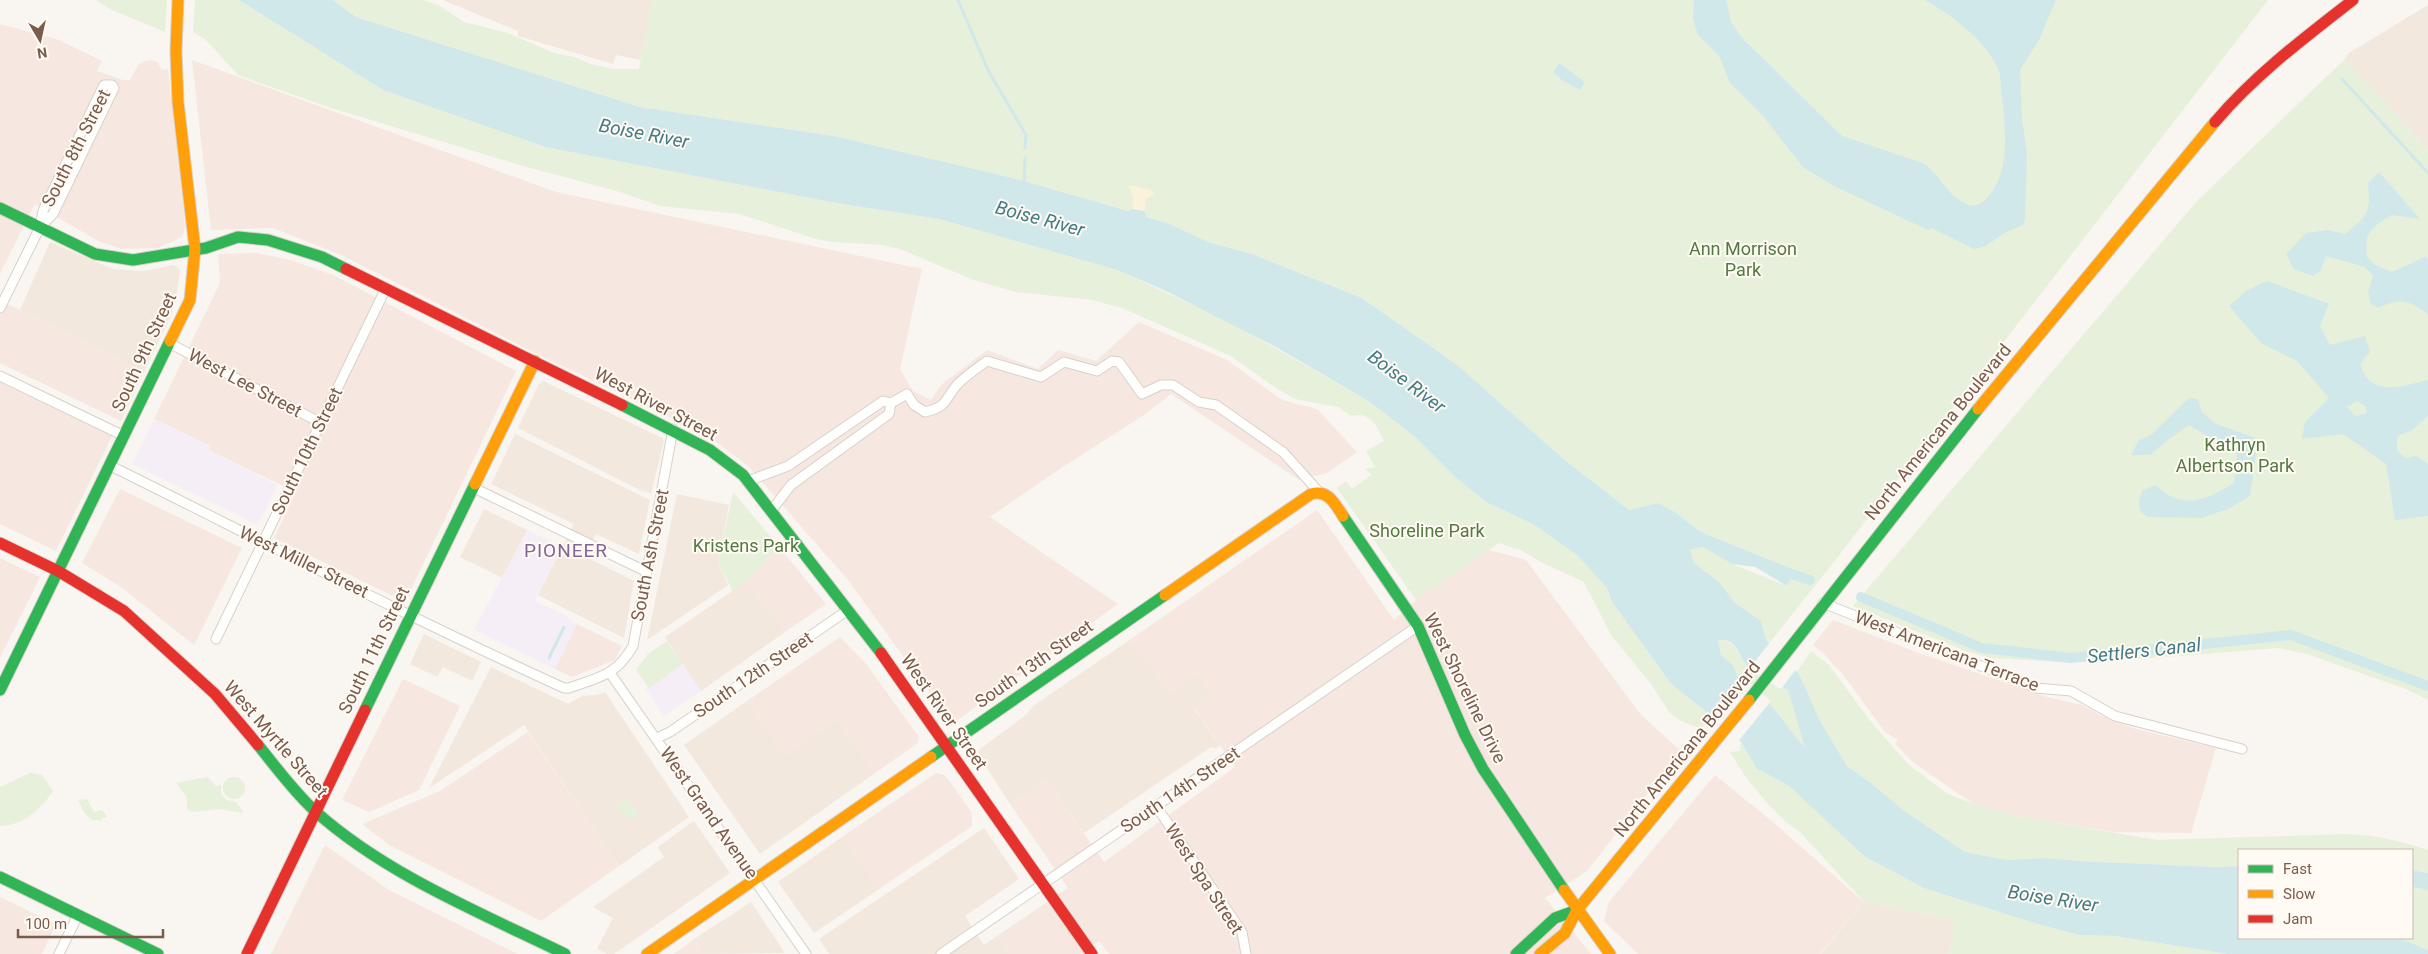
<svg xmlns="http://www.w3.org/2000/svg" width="2428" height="954" font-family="Roboto,sans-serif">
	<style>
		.residential { fill: #f2e8de }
		.commercial { fill: #f6e8e1 }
		.education { fill: #f6eef6 }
		.green { fill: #e7f0db }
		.sand { fill: #fbf2d9 }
		.water { fill: #d0e8ea; fill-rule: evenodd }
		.pier { fill: #f9f5f0 }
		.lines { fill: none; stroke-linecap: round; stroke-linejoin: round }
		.stream { stroke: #d0e8ea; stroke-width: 3 }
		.canal { stroke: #d0e8ea; stroke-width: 10 }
		.street-casing { stroke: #d7d1cb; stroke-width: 11 }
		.fast-casing { stroke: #d9d2cb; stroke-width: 13 }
		.slow-casing { stroke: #d9d2cb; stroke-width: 13 }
		.jam-casing { stroke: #d9d2cb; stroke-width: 13 }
		.street { stroke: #fefefd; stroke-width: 9 }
		.fast { stroke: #30b455; stroke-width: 11 }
		.slow { stroke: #ff9f0a; stroke-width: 11 }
		.jam { stroke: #e5322d; stroke-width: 11 }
		.labels { text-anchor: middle; stroke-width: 4; stroke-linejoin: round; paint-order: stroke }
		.street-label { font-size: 18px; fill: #7a5c4d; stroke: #fffaf3 }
		.park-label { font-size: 18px; fill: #537a41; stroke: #fffaf3 }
		.water-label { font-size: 19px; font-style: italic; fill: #437c86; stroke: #fffaf3 }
		.neighbourhood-label { font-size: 19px; letter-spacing: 1px; fill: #846695; stroke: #fffaf3 }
	</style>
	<rect width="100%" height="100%" fill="#f9f5f0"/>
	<g class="residential">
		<polygon points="443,0 653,0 641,60 616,55 613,64 518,36 518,31"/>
		<polygon points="2428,5 2428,150 2345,59 2349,53"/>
		<polygon points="50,242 113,269 144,271 174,265 180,270 176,300 170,318 144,372 20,310"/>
		<polygon points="543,381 662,438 664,442 651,493 642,491 518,428 539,384"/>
		<polygon points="515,434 650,500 639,554 596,534 584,556 634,581 624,638 538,595 574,524 491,484"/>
		<polygon points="677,494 729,505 718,563 728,585 647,640"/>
		<polygon points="484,509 527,530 503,578 460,557"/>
		<polygon points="747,581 785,632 701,691 665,637"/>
		<polygon points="424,634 481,662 472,681 443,667 437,677 410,664"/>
		<polygon points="1131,639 1170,694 1199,673 1211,692 1194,709 1220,746 1216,748 1211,747 1084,833 1046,779 1010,804 979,755 979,750 1027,714 1033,706"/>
		<polygon points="491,667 568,704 582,696 597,695 605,692 689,817 619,866 524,725 429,788"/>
		<polygon points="747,701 785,755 836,719 875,773 760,854 684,745"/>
		<polygon points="694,821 730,873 614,954 607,954 597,949 613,918 593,907 664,857 658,847"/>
		<polygon points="984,828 1019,879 965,916 984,945 997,936 1010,954 829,954 819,939"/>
		<polygon points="842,837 879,889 814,933 778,882"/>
		<polygon points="751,902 785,953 704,954 694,939"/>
		<polygon points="1864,902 1954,920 1954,936 1948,954 1821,954"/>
	</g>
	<g class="commercial">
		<polygon points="0,24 59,40 102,61 97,71 123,80 130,80 139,64 145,61 151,60 157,62 162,70 168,69 184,212 185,228 182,237 158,248 122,249 98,241 35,204 0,274"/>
		<polygon points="192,60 556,192 922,269 900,369 913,391 931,400 942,384 987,350 1038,369 1058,350 1096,361 1139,322 1227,360 1282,400 1317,409 1357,452 1327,473 1299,480 1171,394 1144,415 1052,474 990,517 1118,604 952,724 848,580 748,466 707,435 539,355 343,256 273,228 211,230"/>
		<polygon points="256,253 291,260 333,275 516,371 405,602 274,538 296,492 216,454 209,450 210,446 154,419 220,283 218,254"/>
		<polygon points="0,300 144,372 121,421 0,363"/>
		<polygon points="0,382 112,436 56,551 0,524"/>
		<polygon points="120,489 242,548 194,645 121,587 82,563"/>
		<polygon points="1317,510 1394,620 1416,600 1489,550 1526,560 1641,715 1681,751 1587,871 1545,898 1591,954 1109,954 1099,941 1080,954 1010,954 997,936 1068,888 1010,804 1046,779 1104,862 1235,767 1194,708 1211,692 1199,673 1170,694 1131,639"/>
		<polygon points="779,547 826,604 785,632 747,581"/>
		<polygon points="0,558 40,577 0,658"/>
		<polygon points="1833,620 1916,652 2047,697 2082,705 2102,716 2136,729 2216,748 2191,833 2113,832 2015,816 1972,803 1914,763 1895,744 1898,740 1885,732 1844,676 1824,654 1813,645"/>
		<polygon points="577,624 622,646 615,660 572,677 555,669"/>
		<polygon points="840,637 867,665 919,737 917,744 875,773 836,719 785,755 747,701"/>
		<polygon points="403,679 460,706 419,790 369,812 342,800"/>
		<polygon points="528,732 619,866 541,921 389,845 362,824 440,791"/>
		<polygon points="936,773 945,775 972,813 972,826 879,889 842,837"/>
		<polygon points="1715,775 1773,822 1864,902 1820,954 1638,954 1604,921 1609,902"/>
		<polygon points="325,845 389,890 518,954 271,954"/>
		<polygon points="0,897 56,924 42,954 0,954"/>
		<polygon points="694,939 704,954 674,954"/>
	</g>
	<g class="education">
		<polygon points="154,419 211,446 209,451 278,485 258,525 132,464"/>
		<polygon points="527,530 562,547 535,601 567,616 567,618 577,624 555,669 474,630"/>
		<polygon points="683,664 701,691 664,716 646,689"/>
	</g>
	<g class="green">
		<polygon points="96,0 167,0 165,32 112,10"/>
		<path d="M195,0H239L383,90L545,147L836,203L939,219L1117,270L1226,320L1370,402L1415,437L1456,478L1488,503L1533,524L1577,555L1607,588L1612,602L1672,685L1711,715L1701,729L1679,720L1669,712L1651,684L1611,635L1584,582L1541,562L1521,550L1499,543L1416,600L1337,488L1346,481L1352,489L1372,475L1365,469L1375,467L1366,451L1384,441C1377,426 1371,411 1351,416L1338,407L1295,399L1276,388L1231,356L1122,308L1092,300L1015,292L974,280L900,249L882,245L832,242L816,239L739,214L660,206L620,192L523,166L328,107L238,75L205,39L193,32Z"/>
		<polygon points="333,0 423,0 438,5 464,22 508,33 554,53 574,57 591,64 614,69 639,69 653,0 2268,0 1833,563 1770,642 1766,639 1761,621 1735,603 1719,582 1694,563 1690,550 1703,547 1732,564 1787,586 1795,570 1701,532 1675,512 1658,503 1629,510 1566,461 1456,364 1362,298 1252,254 1208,242 1170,224 1146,217 1145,211 1132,209 1128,211 1017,179 834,136 640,107 356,17"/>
		<polygon points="2345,59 2428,150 2428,700 2406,689 2307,654 2279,648 2113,661 2062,662 1992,658 1968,652 1853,606 2197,201"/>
		<polygon points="733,492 779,547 747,581 733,591 718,563"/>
		<path d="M1718,640C1740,640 1737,658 1749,668C1760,677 1775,683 1788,690L1806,749L1770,704L1738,677L1733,665L1721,655Z"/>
		<polygon points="667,641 683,664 649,688 636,670 648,654"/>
		<path d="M1811,651L1829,665L1871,722L1909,765L1948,794L1972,803L2015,816L2157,840L2350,834C2378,836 2402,841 2428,850V873L2412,870V850H2239V866L2217,867L2079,861L2044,858L2006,860L1965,852L1903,810L1871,783L1847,766L1820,721L1797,672Z"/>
		<polygon points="1741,742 1757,769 1788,785 1864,856 1924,888 2034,923 2079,935 2115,936 2228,954 1948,954 1954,936 1954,920 1864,902 1800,832 1785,821 1768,804 1745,776 1730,752 1740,751"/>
		<path d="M30,773L42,775L53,791C40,810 24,825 0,826V787Z"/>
		<polygon points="207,777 217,787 221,784 221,794 227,800 236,802 244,813 219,809 193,812 187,809 187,797 176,783"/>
		<circle cx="234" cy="788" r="11"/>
		<polygon points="623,798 632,803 639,814 629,820 616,807"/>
		<polygon points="87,799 94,812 101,810 104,812 107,817 103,818 101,821 96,820 93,821 85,814 78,800"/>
		<polygon points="2412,887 2428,890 2428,950 2399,938 2412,938"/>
	</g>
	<polygon class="sand" points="1128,185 1152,190 1154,194 1146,199 1145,211 1132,209 1134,198"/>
	<g class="water">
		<path d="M239,0H333L356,17L640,107L834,136L1017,179L1128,211L1132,209L1145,211L1146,217L1170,224L1208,242L1252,254L1362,298L1456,364L1566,461L1629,510L1658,503L1675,512L1701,532L1795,570L1787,586L1755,567L1732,564L1703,547L1690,550L1694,563L1719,582L1735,603L1761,621L1766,639L1799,674L1820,721L1847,766L1871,783L1903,810L1965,852L2006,860L2044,858L2079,861L2217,867L2239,866V877H2237L2239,879V938H2399L2428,950V954H2228L2115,936L2079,935L2034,923L1924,888L1864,856L1788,785L1757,769L1741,742L1708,713L1672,685L1612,602L1607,588L1577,555L1533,524L1488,503L1456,478L1415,437L1370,402L1274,346L1166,291L1117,270L939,219L836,203L545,147L383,90ZM1718,640C1739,638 1738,658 1749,668C1760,676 1775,683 1788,690L1805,748L1770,704L1738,677L1733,665L1721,655Z"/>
		<path d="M1694,0H1726L1731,22L1742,38L1842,136L1925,164C1940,176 1948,197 1967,204C1974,208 1982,204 1987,198C2016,166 2002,113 2000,74C1988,41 1954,17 1925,0H2056L2039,40L2020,70L2022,119L2027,153L2025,219L2023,225L2004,233L1986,246L1974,249L1931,228L1928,230L1834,186L1803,167L1763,116L1730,83L1719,56L1698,35L1693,19Z"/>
		<polygon points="1559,63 1585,82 1580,90 1562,80 1553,72"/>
		<path d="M2379,172L2420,219L2391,215C2371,229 2364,231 2367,257L2375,265L2392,272L2425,257L2428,259V314C2408,301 2402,297 2379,308L2371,304L2368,292L2373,276L2365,267L2326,256L2320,271L2313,276L2294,269L2286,254L2306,233L2328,230L2345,234C2368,216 2371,212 2368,183Z"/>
		<path d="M2267,281L2329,304L2320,326L2330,345L2365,336L2370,352L2360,364C2362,368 2364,375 2367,378C2382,395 2410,384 2428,380V416L2411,431L2397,436V450L2405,458L2416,456L2428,464V516L2395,520L2386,464L2343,434L2302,439L2305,422L2329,398L2297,361L2261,343L2229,306L2246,291ZM2357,401L2365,406L2367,413L2356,416L2347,407Z"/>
		<path d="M2189,398L2198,399L2202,412L2214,423L2258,439L2250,496L2228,509L2201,518L2148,517L2140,511L2139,500L2142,491L2155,485C2182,511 2206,500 2234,483L2237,454L2189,425L2165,442L2150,455H2131L2139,440L2151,435Z"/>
		<polygon points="2412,870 2428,873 2428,890 2412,887"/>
	</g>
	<g class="pier">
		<polygon points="1771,641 1797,668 1781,689 1748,670"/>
		<polygon points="1742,677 1771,701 1737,743 1709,717"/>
	</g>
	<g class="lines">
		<g class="stream">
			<polyline points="958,0 989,72 1026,135 1025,148"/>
			<polyline points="2342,79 2428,173"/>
			<polyline points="1024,185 1025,158"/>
			<polyline points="549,658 564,627"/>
		</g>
		<g class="canal">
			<polyline points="1780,570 1810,580"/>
			<polyline points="1861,597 1982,648 2071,658 2291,635 2428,686"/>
		</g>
		<g class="street-casing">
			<g id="street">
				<polyline points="0,308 40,227 53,214 114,88 112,85 104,85 43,211 40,227"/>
				<polyline points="169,343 321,423"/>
				<polyline points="0,376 124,436"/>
				<path d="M109,465C260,540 410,618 564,688H569C599,677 616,676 633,646L673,429"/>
				<path d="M748,481L788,466L883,401L891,403L907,394L914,405L925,412C947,407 944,401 956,386C965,376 976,369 987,361L1041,377L1064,362L1097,371L1112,361L1119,362L1142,394L1161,385H1173L1199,402L1216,405L1283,452L1319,492"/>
				<polyline points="472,487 647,572"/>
				<polyline points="771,511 791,485 889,414 891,403"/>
				<polyline points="1823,603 2036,688 2071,691 2115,716 2242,749"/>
				<polyline points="216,639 385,290"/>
				<polyline points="610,673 806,954"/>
				<polyline points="657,738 670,732 848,610"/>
				<polyline points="1156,806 1242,932 1246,954"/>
				<polyline points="59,954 78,915"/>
				<polyline points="941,954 1418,626"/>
			</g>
		</g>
		<g class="fast-casing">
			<g id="fast">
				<polyline points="0,208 95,254 133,260 206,248 238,237 268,240 322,257 346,269"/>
				<polyline points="622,405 710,450 743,475 881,653"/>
				<polyline points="1343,516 1418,626 1465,735 1483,769 1564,890"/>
				<polyline points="0,690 170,341"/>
				<polyline points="1749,700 1978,409"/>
				<polyline points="365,710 475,484"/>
				<path d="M258,745C276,767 294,792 315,811C385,874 481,913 565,954"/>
				<polyline points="931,757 1165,595"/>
				<polyline points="0,877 158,954"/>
				<polyline points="1516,954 1555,918 1577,910"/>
			</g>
		</g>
		<g class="slow-casing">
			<g id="slow">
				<polyline points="170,341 190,300 195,249 178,102 176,51 178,0"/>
				<polyline points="1978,409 2215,122"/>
				<polyline points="475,484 535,361"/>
				<path d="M1165,595L1311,494C1328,489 1335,504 1343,516"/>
				<polyline points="1564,890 1610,954"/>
				<polyline points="647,954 931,757"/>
				<polyline points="1540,954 1565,933 1577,910 1749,700"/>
			</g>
		</g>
		<g class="jam-casing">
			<g id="jam">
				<path d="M2215,122C2255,75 2304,38 2353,0"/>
				<polyline points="346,269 622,405"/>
				<polyline points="0,543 58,571 124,611 215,694 258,745"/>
				<polyline points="881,653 1092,954"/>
				<polyline points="247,954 365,710"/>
			</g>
		</g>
		<use href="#street" class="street"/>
		<use href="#fast" class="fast"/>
		<use href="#slow" class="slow"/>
		<use href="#jam" class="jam"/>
	</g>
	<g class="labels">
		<g class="street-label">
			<text transform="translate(76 148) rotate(-63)" y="6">South 8th Street</text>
			<text transform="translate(144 352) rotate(-65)" y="6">South 9th Street</text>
			<text transform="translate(245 383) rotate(28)" y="6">West Lee Street</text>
			<text transform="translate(656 404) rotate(28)" y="6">West River Street</text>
			<text transform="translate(1938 432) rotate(-51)" y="6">North Americana Boulevard</text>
			<text transform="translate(307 451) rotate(-64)" y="6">South 10th Street</text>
			<text transform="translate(650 555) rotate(-79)" y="6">South Ash Street</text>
			<text transform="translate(304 562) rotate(26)" y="6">West Miller Street</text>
			<text transform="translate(374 650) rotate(-64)" y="6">South 11th Street</text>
			<text transform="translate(1947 651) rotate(21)" y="6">West Americana Terrace</text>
			<text transform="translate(1034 664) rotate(-35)" y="6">South 13th Street</text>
			<text transform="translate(753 675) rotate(-34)" y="6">South 12th Street</text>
			<text transform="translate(1465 688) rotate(64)" y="6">West Shoreline Drive</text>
			<text transform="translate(944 712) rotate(55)" y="6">West River Street</text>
			<text transform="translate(276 739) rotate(49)" y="6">West Myrtle Street</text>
			<text transform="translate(1687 749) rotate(-51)" y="6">North Americana Boulevard</text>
			<text transform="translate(1180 790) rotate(-34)" y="6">South 14th Street</text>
			<text transform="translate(709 813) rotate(55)" y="6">West Grand Avenue</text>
			<text transform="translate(1204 879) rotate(57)" y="6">West Spa Street</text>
		</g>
		<g class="park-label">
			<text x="1743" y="255">Ann Morrison<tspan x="1743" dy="21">Park</tspan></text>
			<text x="2235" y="451">Kathryn<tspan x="2235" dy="21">Albertson Park</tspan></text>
			<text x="1427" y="537">Shoreline Park</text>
			<text x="746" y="552">Kristens Park</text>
		</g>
		<g class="water-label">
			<text transform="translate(644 133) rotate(11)" y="7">Boise River</text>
			<text transform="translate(1040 218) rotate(15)" y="7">Boise River</text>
			<text transform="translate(1407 381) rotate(37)" y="7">Boise River</text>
			<text transform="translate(2144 650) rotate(-6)" y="7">Settlers Canal</text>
			<text transform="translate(2053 898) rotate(9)" y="7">Boise River</text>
		</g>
		<g class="neighbourhood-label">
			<text x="566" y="557">PIONEER</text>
		</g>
	</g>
	<rect x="2238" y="849" width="175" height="90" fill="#fffaf3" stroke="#cabbb1"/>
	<rect x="2248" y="865" width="25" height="8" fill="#30b455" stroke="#cabbb1"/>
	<text x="2283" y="874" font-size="15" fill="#7a5c4d">Fast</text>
	<rect x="2248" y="890" width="25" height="8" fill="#ff9f0a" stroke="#cabbb1"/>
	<text x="2283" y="899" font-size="15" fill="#7a5c4d">Slow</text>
	<rect x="2248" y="915" width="25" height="8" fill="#e5322d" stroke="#cabbb1"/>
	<text x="2283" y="924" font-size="15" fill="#7a5c4d">Jam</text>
	<g transform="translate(40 40) rotate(171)" stroke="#fffaf3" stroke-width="4" paint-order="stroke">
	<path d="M0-4L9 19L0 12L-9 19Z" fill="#7a5c4d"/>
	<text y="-8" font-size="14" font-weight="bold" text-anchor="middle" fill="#7a5c4d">N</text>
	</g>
	<path d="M18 929v8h145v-8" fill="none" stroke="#7a5c4d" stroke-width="2.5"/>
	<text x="25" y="929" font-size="15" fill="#7a5c4d" stroke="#fffaf3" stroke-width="4" paint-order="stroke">100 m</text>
</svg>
